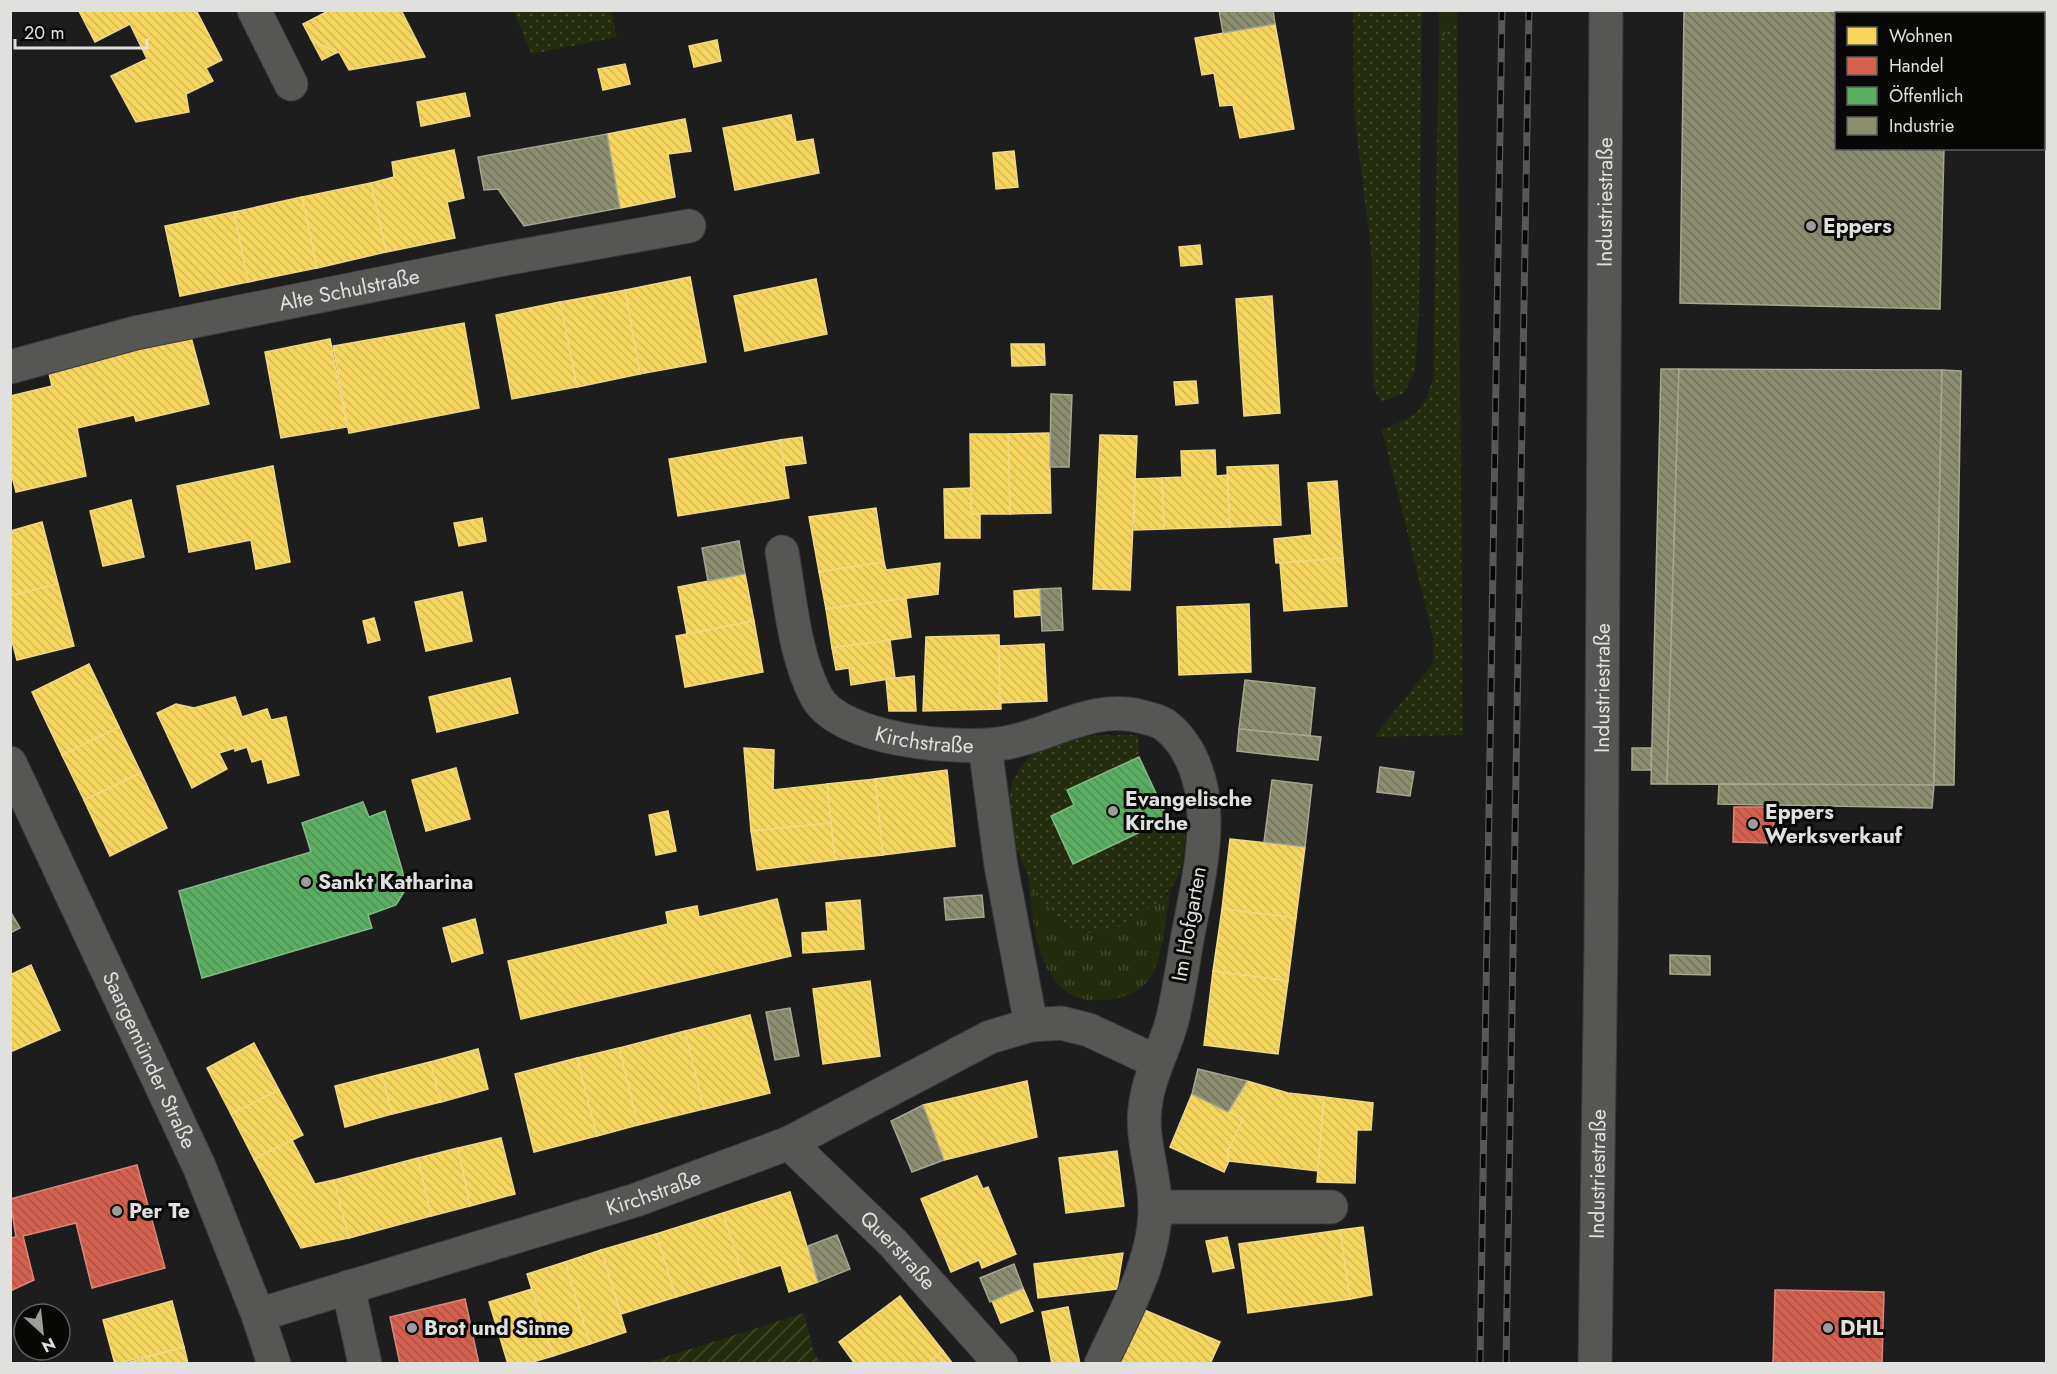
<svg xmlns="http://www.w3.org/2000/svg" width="2057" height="1374" font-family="Jost,sans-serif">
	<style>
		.grass { fill: url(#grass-dots) }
		.forest { fill: url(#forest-crowns) }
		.park { fill: url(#park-tufts) }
		.garden { fill: url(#garden-furrows) }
		.homes { fill: url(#homes-back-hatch); stroke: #efd983; stroke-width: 1.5 }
		.shops { fill: url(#shops-back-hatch); stroke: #d98779; stroke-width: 1.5 }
		.public { fill: url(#public-back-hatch); stroke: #82bd87; stroke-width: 1.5 }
		.industry { fill: url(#industry-back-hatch); stroke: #a5a690; stroke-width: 1.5 }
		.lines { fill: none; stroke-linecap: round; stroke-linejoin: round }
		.minor-casing { stroke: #3a3b3a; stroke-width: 35 }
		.tertiary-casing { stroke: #3a3b3a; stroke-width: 35 }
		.minor { stroke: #565655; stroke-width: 33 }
		.tertiary { stroke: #565655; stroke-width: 33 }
		.rail-casing { stroke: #585858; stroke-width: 7 }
		.rail { stroke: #080807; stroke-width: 4.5; stroke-dasharray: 14; stroke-linecap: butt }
		.poi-dot { fill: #9c9c9b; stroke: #080807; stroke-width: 2 }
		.labels { text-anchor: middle; stroke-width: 6; stroke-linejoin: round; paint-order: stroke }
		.street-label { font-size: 21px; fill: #e0e1df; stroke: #080807 }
		.poi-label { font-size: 21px; font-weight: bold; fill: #e0e1df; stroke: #080807; text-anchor: start }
	</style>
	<defs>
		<pattern id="grass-dots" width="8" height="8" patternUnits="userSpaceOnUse" patternTransform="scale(1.5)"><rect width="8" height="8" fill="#232c0d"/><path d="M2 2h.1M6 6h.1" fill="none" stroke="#434a30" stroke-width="1.8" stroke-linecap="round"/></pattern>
		<pattern id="forest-crowns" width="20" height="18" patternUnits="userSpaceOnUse" patternTransform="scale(1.5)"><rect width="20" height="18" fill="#232c0d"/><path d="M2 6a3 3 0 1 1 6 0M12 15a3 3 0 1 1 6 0" fill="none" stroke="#434a30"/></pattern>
		<pattern id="park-tufts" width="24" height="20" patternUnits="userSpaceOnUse" patternTransform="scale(1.5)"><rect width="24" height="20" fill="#232c0d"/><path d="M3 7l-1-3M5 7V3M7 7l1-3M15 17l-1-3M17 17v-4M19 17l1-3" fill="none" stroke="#434a30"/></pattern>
		<pattern id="garden-furrows" width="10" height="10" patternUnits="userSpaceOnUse" patternTransform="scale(1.5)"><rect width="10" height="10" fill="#232c0d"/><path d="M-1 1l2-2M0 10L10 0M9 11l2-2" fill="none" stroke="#434a30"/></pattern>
		<pattern id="homes-back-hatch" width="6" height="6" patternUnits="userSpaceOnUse" patternTransform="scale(1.5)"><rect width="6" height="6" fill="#f6d55c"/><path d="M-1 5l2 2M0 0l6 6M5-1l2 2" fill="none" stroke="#d2b857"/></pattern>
		<pattern id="shops-back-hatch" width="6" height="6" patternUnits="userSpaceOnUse" patternTransform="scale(1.5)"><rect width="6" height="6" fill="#d6604d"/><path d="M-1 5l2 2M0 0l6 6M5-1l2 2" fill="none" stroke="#a3564a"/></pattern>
		<pattern id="public-back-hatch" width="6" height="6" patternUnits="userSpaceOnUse" patternTransform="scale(1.5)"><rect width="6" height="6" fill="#5aae61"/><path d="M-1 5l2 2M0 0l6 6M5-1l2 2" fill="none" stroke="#538e58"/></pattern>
		<pattern id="industry-back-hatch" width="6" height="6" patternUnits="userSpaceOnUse" patternTransform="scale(1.5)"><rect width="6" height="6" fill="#8c8c6e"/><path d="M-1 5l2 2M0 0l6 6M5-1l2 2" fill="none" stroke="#72735f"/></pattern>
	</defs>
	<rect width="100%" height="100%" fill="#1d1d1d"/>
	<g class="grass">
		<polygon points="513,11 611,11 617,37 532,54"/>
		<polygon points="1353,11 1422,11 1419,311 1415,372 1403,394 1381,402 1373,387 1372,258 1354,112"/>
		<path d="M1457,16L1463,735L1374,737L1433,663V637L1382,429C1414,418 1424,413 1433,378L1439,42Z"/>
		<path d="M1138,735L1139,757L1067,790L1074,805L1051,817L1073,864L1168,819L1185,822C1185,866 1183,881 1149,910C1130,926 1097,941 1073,929C1031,908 988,805 1022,765C1049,732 1100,735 1138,735Z"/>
	</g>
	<polygon class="forest" points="1439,11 1457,11 1457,16 1439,42"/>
	<path class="park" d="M1029,879C1038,892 1047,909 1059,920C1096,953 1141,916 1170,892C1167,913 1162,965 1148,981C1136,994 1121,999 1103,1000C1039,1007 1032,924 1029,879Z"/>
	<polygon class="garden" points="804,1313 814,1353 821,1363 646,1363"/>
	<g class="homes">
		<polygon points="196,10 222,60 206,68 213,81 186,94 189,112 136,122 111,76 147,59 130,24 95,42 79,11"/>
		<polygon points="330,10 401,10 425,57 349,70 339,52 336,53 311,39 303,24"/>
		<polygon points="1275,24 1294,129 1240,138 1233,105 1220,106 1214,73 1202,75 1195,38"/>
		<polygon points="311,39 329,49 336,53 322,60"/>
		<polygon points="717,40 721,61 694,67 689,46"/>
		<polygon points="625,64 630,84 603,90 598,69"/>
		<polygon points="465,93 470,116 421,126 417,102"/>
		<polygon points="791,115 796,142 813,139 819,173 735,190 723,128"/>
		<polygon points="685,119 691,151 668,154 675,197 620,208 607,134"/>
		<polygon points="454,150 464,198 447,202 455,238 386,252 371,183 394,177 392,162"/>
		<polygon points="1014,151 1018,187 996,189 993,153"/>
		<polygon points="371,183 386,252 317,268 302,197"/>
		<polygon points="302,197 317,268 248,282 234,212"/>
		<polygon points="234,212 248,282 180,296 165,226"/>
		<polygon points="1200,245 1202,264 1181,266 1179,247"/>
		<polygon points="690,277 706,362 640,374 625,290"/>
		<polygon points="816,279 827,334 745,351 734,296"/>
		<polygon points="625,290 640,374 577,387 560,302"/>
		<polygon points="1272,296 1280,413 1244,416 1236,299"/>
		<polygon points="560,302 577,387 512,399 496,315"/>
		<polygon points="464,323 479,408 349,433 333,346"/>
		<polygon points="191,337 209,404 136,421 134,415 77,428 86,476 16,492 10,468 10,396 52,386 47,365"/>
		<polygon points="330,339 347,427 281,438 265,352"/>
		<polygon points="1011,344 1044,344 1045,365 1012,366"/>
		<polygon points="1196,381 1198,403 1176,405 1174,382"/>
		<polygon points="1049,433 1051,513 1010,514 1008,434"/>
		<polygon points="970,434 1008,434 1010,514 971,514"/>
		<polygon points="1100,435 1137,436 1130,590 1093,589"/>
		<polygon points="802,437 806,463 784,466 780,440"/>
		<polygon points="780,440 789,498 678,516 669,459"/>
		<polygon points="1215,450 1216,476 1227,475 1230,527 1164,529 1162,478 1182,477 1181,451"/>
		<polygon points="1278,465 1281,525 1230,527 1227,467"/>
		<polygon points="273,466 290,562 256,569 251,540 189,552 177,486"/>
		<polygon points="1162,478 1164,529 1134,530 1135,479"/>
		<polygon points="1337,481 1343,558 1276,563 1274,539 1312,535 1308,483"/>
		<polygon points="971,488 971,514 980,514 980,538 945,538 944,489"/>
		<polygon points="131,500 144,557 103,566 90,511"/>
		<polygon points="876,508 884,562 819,572 809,517"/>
		<polygon points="482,518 486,541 459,546 454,523"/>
		<polygon points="42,522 58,584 10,596 10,531"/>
		<polygon points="1343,558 1347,606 1284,611 1280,563"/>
		<polygon points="884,562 886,570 940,563 938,594 826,609 819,572"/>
		<polygon points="745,574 754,621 687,634 678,587"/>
		<polygon points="58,584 74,646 17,660 10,634 10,596"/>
		<polygon points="1040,589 1041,615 1015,617 1014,591"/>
		<polygon points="462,592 472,641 426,651 415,602"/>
		<polygon points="906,598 911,637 832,648 826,609"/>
		<polygon points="1249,604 1251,672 1179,675 1177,607"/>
		<polygon points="374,618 380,640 368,643 363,621"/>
		<polygon points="754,621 763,672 685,687 676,636"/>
		<polygon points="999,635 1001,709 923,711 926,637"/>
		<polygon points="890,640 895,678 851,685 849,668 836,670 832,648"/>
		<polygon points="1044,644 1047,701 1000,703 999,646"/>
		<polygon points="89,664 119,727 62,755 32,692"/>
		<polygon points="914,676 916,711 889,711 886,679"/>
		<polygon points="510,678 518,713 437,732 429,697"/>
		<polygon points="235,697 242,717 267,709 271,720 286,717 299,775 268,783 262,759 252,762 247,747 235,751 235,748 219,753 227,769 192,788 157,713 176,704 194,708"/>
		<polygon points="119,727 141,773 84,800 62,755"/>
		<polygon points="744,748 774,750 773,790 827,784 831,823 751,831"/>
		<polygon points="456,768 470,819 426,831 412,780"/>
		<polygon points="947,770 955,846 883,855 875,779"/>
		<polygon points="141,773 167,828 110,856 84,800"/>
		<polygon points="875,779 883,855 835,860 827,784"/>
		<polygon points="668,811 676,851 656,855 649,815"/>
		<polygon points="831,823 835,860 757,870 751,831"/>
		<polygon points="1230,839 1305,847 1296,918 1222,909"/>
		<polygon points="777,899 791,956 521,1019 508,961 668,924 666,912 697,906 699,917"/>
		<polygon points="860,900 864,949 803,953 802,933 828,931 826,903"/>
		<polygon points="1222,909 1296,918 1288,981 1213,971"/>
		<polygon points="475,919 483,953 452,962 443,928"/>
		<polygon points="31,965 60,1030 10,1052 10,975"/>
		<polygon points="1213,971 1288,981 1278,1054 1204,1045"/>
		<polygon points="870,981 880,1056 823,1064 813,989"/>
		<polygon points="750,1015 770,1093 704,1109 685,1031"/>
		<polygon points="685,1031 704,1109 638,1125 619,1048"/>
		<polygon points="254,1043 279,1090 231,1114 207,1068"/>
		<polygon points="619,1048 638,1125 597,1136 577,1058"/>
		<polygon points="478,1049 488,1089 441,1102 430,1062"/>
		<polygon points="577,1058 597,1136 534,1152 515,1074"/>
		<polygon points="430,1062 441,1102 392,1114 382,1074"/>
		<polygon points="382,1074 392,1114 345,1127 335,1086"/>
		<polygon points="1027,1081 1037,1137 944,1160 923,1105"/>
		<polygon points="1247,1081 1288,1093 1324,1097 1318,1171 1229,1161 1227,1152 1243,1119 1228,1112"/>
		<polygon points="279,1090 303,1135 254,1159 231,1114"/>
		<polygon points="1192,1094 1243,1119 1227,1152 1229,1161 1224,1172 1170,1147"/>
		<polygon points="1324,1097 1373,1103 1371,1130 1357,1130 1355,1183 1317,1182"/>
		<polygon points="501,1138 515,1194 470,1206 458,1148"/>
		<polygon points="292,1140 315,1184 334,1180 349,1238 301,1248 254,1159"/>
		<polygon points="458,1148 470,1206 431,1216 418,1158"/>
		<polygon points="1117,1151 1124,1206 1066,1213 1059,1158"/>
		<polygon points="418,1158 431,1216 349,1238 334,1180"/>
		<polygon points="977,1176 983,1189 988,1187 1016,1254 982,1268 979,1260 951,1272 921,1199"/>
		<polygon points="790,1192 818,1282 789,1292 781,1265 743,1277 723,1213"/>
		<polygon points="723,1213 743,1277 676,1297 656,1234"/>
		<polygon points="1363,1227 1372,1295 1350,1299 1340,1230"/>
		<polygon points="1340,1230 1350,1299 1248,1313 1239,1244"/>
		<polygon points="656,1234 676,1297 621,1314 601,1250"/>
		<polygon points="1227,1237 1234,1268 1213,1272 1206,1241"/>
		<polygon points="601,1250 626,1332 590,1344 565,1262"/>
		<polygon points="1123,1253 1117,1289 1038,1298 1034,1264"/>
		<polygon points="565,1262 590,1344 553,1356 527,1274"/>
		<polygon points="1023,1288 1033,1311 1001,1323 992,1301"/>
		<polygon points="532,1289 553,1356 526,1364 508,1364 489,1302"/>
		<polygon points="900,1296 943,1351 927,1364 855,1364 839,1342"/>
		<polygon points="172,1301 184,1347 115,1364 103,1320"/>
		<polygon points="1068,1307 1080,1364 1052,1364 1042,1312"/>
		<polygon points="1142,1309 1220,1342 1210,1364 1118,1364"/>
		<polygon points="184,1347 188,1364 123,1364"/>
		<polygon points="943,1351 953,1364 927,1364"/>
	</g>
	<g class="shops">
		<polygon points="1734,807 1774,807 1774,843 1733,842"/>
		<polygon points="137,1165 165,1268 92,1288 76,1223 23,1236 34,1280 10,1291 10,1238 16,1237 10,1199"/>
		<polygon points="1775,1290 1884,1292 1882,1364 1773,1364"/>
		<polygon points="465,1299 479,1364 400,1364 390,1317"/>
	</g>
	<g class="public">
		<polygon points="1139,757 1168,819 1073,864 1051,816 1074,805 1067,790"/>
		<polygon points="363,802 369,817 385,811 403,873 404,892 396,905 368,915 372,928 202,978 179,891 311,852 302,823"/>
	</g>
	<g class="industry">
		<polygon points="1219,10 1273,10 1275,24 1223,33"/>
		<polygon points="1684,10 1947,10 1947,14 1836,14 1836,148 1944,148 1940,309 1680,303"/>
		<polygon points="607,134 620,208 524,226 498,189 484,190 478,157"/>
		<polygon points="1661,369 1679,369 1679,375 1667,784 1651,784"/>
		<polygon points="1679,369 1942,370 1934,785 1667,784"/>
		<polygon points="1942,370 1961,371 1954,785 1934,785"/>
		<polygon points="1051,394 1072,395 1069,467 1050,467"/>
		<polygon points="739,541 745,574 708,581 702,548"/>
		<polygon points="1061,588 1063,630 1042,631 1040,589"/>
		<polygon points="1245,680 1315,688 1310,736 1239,729"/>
		<polygon points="1239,729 1321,737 1318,760 1237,751"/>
		<rect x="1632" y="748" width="19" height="22"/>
		<polygon points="1380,767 1414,772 1410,796 1377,792"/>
		<polygon points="1272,780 1312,785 1305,847 1264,842"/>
		<polygon points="1719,784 1934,785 1932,808 1718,804"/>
		<polygon points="982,895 984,917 946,920 944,898"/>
		<polygon points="10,911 20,928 10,933"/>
		<polygon points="1670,955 1710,956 1710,975 1670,974"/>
		<polygon points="790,1008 799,1056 775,1060 766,1012"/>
		<polygon points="1198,1069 1247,1081 1228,1112 1192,1094"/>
		<polygon points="923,1105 944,1160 912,1172 891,1121"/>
		<polygon points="837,1235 850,1269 818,1282 808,1246"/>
		<polygon points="1014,1264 1023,1288 990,1302 980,1278"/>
	</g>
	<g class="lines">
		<g class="minor-casing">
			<g id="minor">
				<polyline points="254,10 291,84"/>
				<path id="s1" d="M10,367L135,333L493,261L689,226"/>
				<path id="s2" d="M782,552C790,598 794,654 816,696C840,741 960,751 1005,743C1052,735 1094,703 1143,717C1150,719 1160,721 1165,725C1186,741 1197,767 1202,792C1209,837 1197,889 1188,934C1183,963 1179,993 1172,1021C1165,1048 1150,1073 1146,1101C1139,1138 1155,1170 1155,1207C1156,1261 1123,1316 1101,1364"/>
				<polyline points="985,746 1001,866 1031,1025"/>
				<path id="s3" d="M789,1143L892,1242L1001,1364"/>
				<polyline points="1155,1207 1331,1207"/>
				<polyline points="348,1287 365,1364"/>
				<path id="s4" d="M258,1315L636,1200L789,1143L990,1037L1031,1025L1061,1023L1089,1030L1157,1062"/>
				<path id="s5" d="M1595,1364L1601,944L1606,10"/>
			</g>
		</g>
		<g class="tertiary-casing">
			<g id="tertiary">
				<path id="s6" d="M10,763L199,1166L258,1315L274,1364"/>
			</g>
		</g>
		<use href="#minor" class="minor"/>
		<use href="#tertiary" class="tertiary"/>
		<g class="rail-casing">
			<g id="rail">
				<polyline points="1480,1364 1502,10"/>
				<polyline points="1506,1364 1529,10"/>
			</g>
		</g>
		<use href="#rail" class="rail"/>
	</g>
	<g class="poi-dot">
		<circle cx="1811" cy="226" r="6"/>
		<circle cx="1113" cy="811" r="6"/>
		<circle cx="1753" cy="824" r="6"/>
		<circle cx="306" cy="882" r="6"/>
		<circle cx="117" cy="1211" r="6"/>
		<circle cx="412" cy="1328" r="6"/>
		<circle cx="1828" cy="1328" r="6"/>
	</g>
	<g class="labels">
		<g class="street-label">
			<text dy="7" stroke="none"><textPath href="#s5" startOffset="1162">Industriestraße</textPath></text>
			<text dy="7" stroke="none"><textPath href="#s1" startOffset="348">Alte Schulstraße</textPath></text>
			<text dy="7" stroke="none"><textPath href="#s5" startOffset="676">Industriestraße</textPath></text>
			<text dy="7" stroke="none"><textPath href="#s2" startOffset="270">Kirchstraße</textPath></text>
			<text transform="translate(1189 924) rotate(-80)" y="7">Im Hofgarten</text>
			<text dy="7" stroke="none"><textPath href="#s6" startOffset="328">Saargemünder Straße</textPath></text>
			<text dy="7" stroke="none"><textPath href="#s5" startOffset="190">Industriestraße</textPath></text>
			<text dy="7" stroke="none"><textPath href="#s4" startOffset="414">Kirchstraße</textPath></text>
			<text dy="7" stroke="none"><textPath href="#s3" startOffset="153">Querstraße</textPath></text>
		</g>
		<g class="poi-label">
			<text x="1823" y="233">Eppers</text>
			<text x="1125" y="806">Evangelische<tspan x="1125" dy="24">Kirche</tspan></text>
			<text x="1765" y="819">Eppers<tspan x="1765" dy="24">Werksverkauf</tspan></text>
			<text x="318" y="889">Sankt Katharina</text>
			<text x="129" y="1218">Per Te</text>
			<text x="424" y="1335">Brot und Sinne</text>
			<text x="1840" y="1335">DHL</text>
		</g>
	</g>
	<rect width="2057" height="1374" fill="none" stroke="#e0e1df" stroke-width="24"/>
	<rect x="1835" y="12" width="210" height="138" fill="#080807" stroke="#5e5f5d" stroke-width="1.5"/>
	<rect x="1847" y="27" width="30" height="18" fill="#f6d55c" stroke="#5e5f5d" stroke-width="1.5"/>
	<text x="1889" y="42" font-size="18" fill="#e0e1df">Wohnen</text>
	<rect x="1847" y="57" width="30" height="18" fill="#d6604d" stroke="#5e5f5d" stroke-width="1.5"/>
	<text x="1889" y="72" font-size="18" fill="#e0e1df">Handel</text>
	<rect x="1847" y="87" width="30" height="18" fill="#5aae61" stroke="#5e5f5d" stroke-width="1.5"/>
	<text x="1889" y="102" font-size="18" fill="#e0e1df">Öffentlich</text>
	<rect x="1847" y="117" width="30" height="18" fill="#8c8c6e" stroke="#5e5f5d" stroke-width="1.5"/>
	<text x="1889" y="132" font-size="18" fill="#e0e1df">Industrie</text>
	<g transform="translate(42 1332) rotate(153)"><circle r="28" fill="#080807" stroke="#5e5f5d" stroke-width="1.5"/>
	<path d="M0-4.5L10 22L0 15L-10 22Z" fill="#9c9c9b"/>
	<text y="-9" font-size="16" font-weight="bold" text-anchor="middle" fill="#e0e1df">N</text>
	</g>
	<path d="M15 39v9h132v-9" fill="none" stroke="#e0e1df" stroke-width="3"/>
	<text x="24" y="39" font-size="18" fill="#e0e1df" stroke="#080807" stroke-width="4.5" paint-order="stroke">20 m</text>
</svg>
